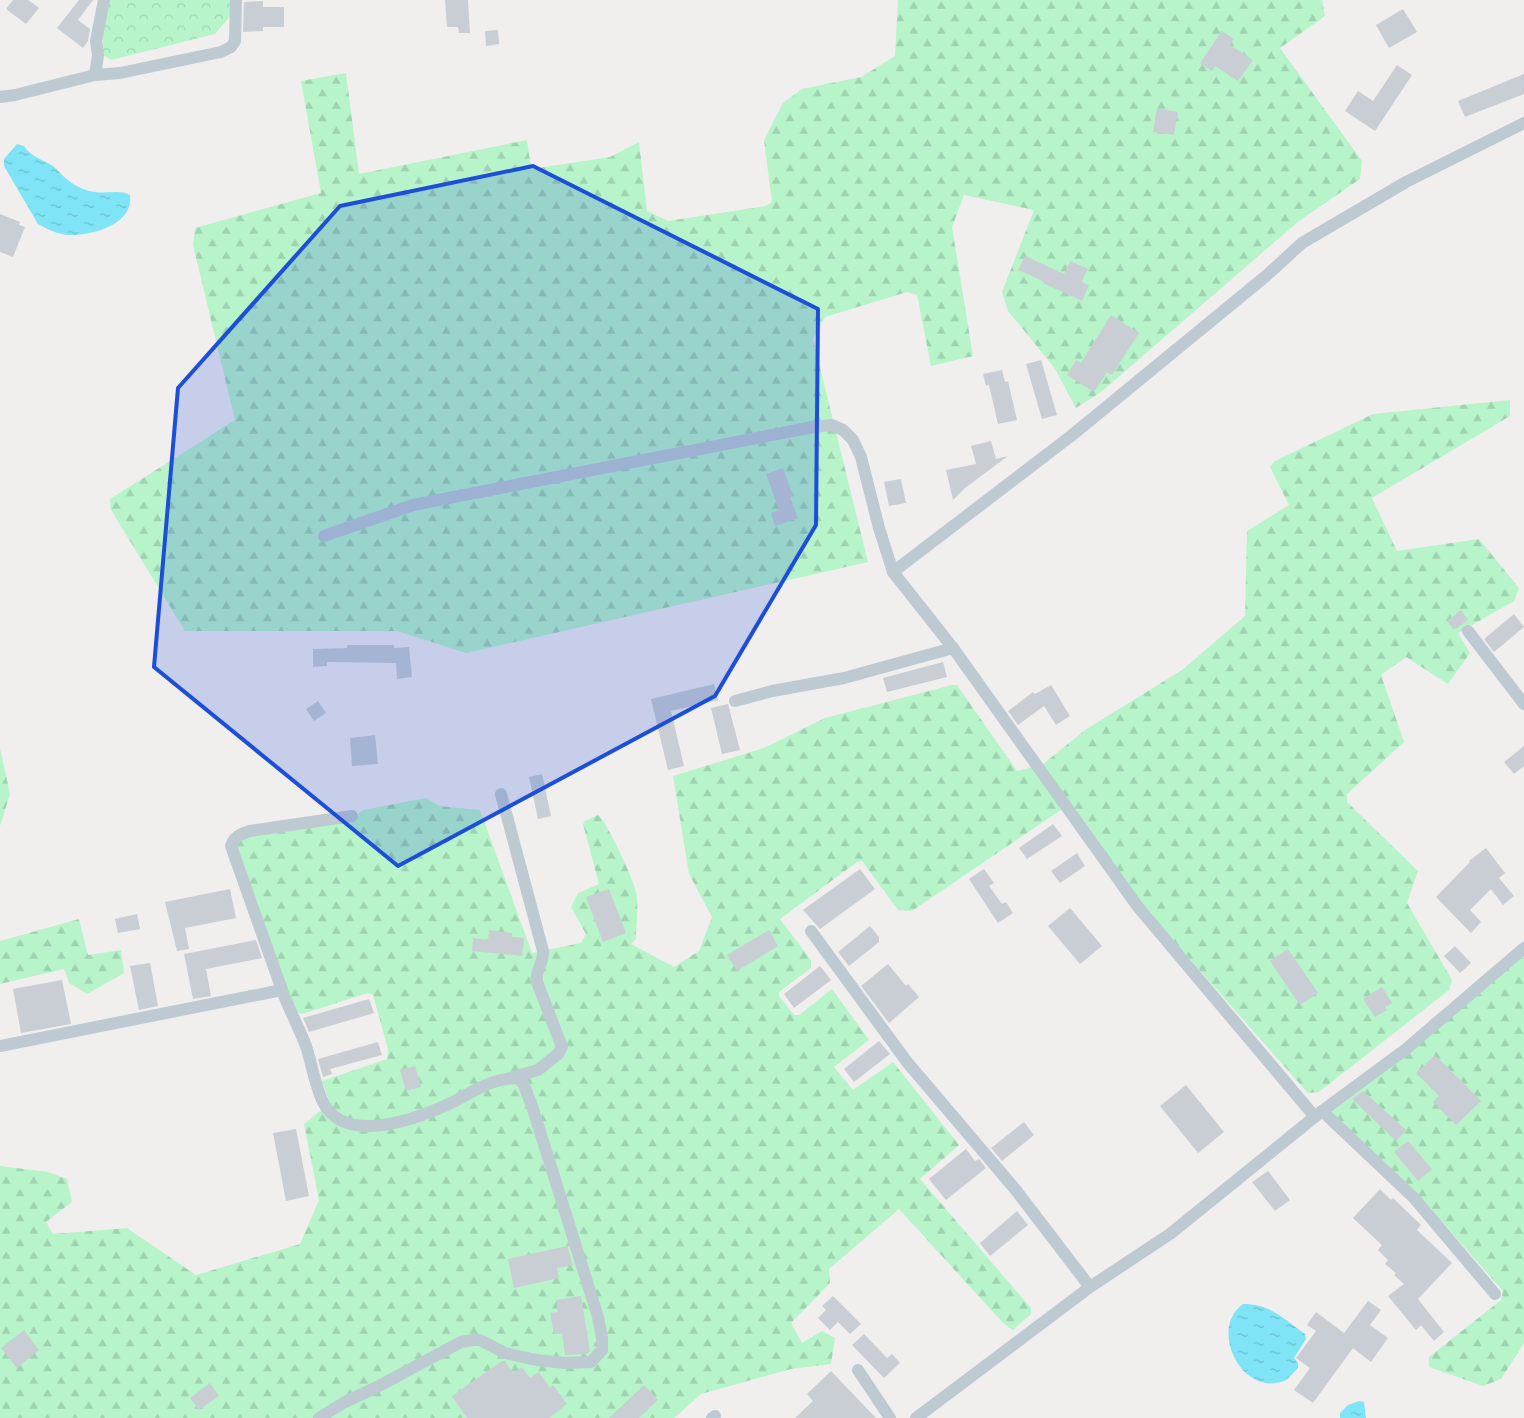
<svg xmlns="http://www.w3.org/2000/svg" width="1524" height="1418" font-family="'Work Sans',sans-serif">
	<style>
		.forest { fill: url(#forest-firs) }
		.park { fill: url(#park-crowns) }
		.water { fill: url(#water-ripples) }
		.building { fill: #c9ced4 }
		.lines { fill: none; stroke-linecap: round; stroke-linejoin: round }
		.minor { stroke: #bdcad2; stroke-width: 12 }
		.marked { fill: #1d4ed8; fill-opacity: 0.2; stroke: #1d4ed8; stroke-width: 4; stroke-linejoin: round }
	</style>
	<defs>
		<pattern id="forest-firs" width="22" height="20" patternUnits="userSpaceOnUse" patternTransform="scale(1.25)"><rect width="22" height="20" fill="#b7f4ca"/><path d="M5 1l3.5 6h-7zM16 11l3.5 6h-7z" fill="#9fd3b0"/></pattern>
		<pattern id="park-crowns" width="20" height="18" patternUnits="userSpaceOnUse" patternTransform="scale(1.25)"><rect width="20" height="18" fill="#b7f4ca"/><path d="M2 6a3 3 0 1 1 6 0M12 15a3 3 0 1 1 6 0" fill="none" stroke="#9fd3b0"/></pattern>
		<pattern id="water-ripples" width="26" height="14" patternUnits="userSpaceOnUse" patternTransform="scale(1.25)"><rect width="26" height="14" fill="#7fe5f6"/><path d="M2 4q2-2 4 0t4 0M15 11q2-2 4 0t4 0" fill="none" stroke="#6abcca"/></pattern>
	</defs>
	<rect width="100%" height="100%" fill="#f1eeee"/>
	<g class="forest">
		<polygon points="898,0 1322,0 1325,16 1280,48 1362,161 1360,179 1299,221 1101,392 1076,408 1054,367 1008,311 1002,292 1034,210 964,195 952,227 973,356 931,366 917,295 907,292 825,317 813,339 868,562 466,653 397,631 185,631 111,510 110,499 235,420 193,245 195,228 321,193 301,81 346,73 359,174 527,140 531,169 610,157 639,142 647,211 668,221 766,206 772,202 764,140 783,103 802,89 861,77 895,56"/>
		<path d="M1510,400V416L1372,498L1397,551L1479,539L1519,588L1514,601L1458,633L1470,653L1448,684L1406,657L1381,675L1404,742L1347,794V802L1418,871L1407,903L1452,980L1449,990L1319,1092L1308,1093L1141,904L1099,845L1071,803L912,911L898,910L862,861L857,862L780,919L811,960V968L779,992V996L794,1015H799L832,989L869,1040L834,1067L853,1090L893,1062L959,1145L920,1179L1031,1308V1314L1013,1330L1003,1323L899,1209L829,1269L830,1283L791,1323L802,1343L822,1331L835,1338L831,1364L791,1369L701,1394L674,1418H0V1166L48,1172L67,1179L72,1202L46,1222L53,1234L127,1228L196,1275L300,1244L319,1200L304,1124L330,1103L322,1081L387,1059L388,1049L373,995L368,993L302,1014L294,1011L236,847L238,840L247,835L353,818L363,810L426,798L439,806L480,810L532,953L581,943L586,934L571,907L578,893L599,884L583,824L585,821L598,815C606,820 634,880 636,892C639,903 636,926 636,939L631,944L674,967L699,951L712,917L689,874L673,776L764,748L825,718L952,685H957L1017,771L1043,764L1085,730L1182,670L1245,616L1247,531L1289,505L1270,467L1275,461L1373,414Z"/>
		<polygon points="0,748 10,794 0,826"/>
		<polygon points="79,919 88,955 121,950 124,973 87,994 69,983 64,969 0,984 0,941"/>
		<polygon points="1524,953 1524,1343 1501,1379 1483,1386 1429,1367 1429,1357 1501,1300 1503,1291 1444,1224 1327,1111"/>
	</g>
	<polygon class="park" points="107,0 233,0 232,14 215,34 111,60 101,54"/>
	<g class="water">
		<path d="M17,144L24,146C30,156 43,160 53,166C56,168 58,171 61,174C70,183 83,191 95,192C107,194 120,189 130,195C134,225 91,236 68,235C57,234 47,229 38,224L4,166V159Z"/>
		<path d="M1243,1304C1270,1304 1283,1318 1305,1334L1306,1339L1294,1358L1298,1363V1368C1294,1372 1289,1379 1284,1381C1242,1397 1208,1329 1243,1304Z"/>
		<polygon points="1359,1401 1364,1402 1366,1418 1340,1418 1340,1413 1348,1405"/>
	</g>
	<g class="building">
		<polygon points="13,0 28,0 39,8 26,24 6,9"/>
		<polygon points="79,0 93,0 78,20 90,29 88,41 83,48 57,28"/>
		<polygon points="445,0 468,0 470,33 459,33 458,27 447,27"/>
		<polygon points="263,1 263,7 284,7 284,27 263,27 263,31 243,32 244,2"/>
		<polygon points="1403,9 1417,32 1389,48 1376,25"/>
		<polygon points="498,30 499,44 486,46 485,31"/>
		<polygon points="1222,31 1234,39 1230,45 1253,60 1238,81 1215,66 1212,71 1200,63"/>
		<polygon points="1397,65 1412,75 1375,131 1345,111 1358,91 1373,101"/>
		<polygon points="1524,74 1524,94 1465,117 1458,101"/>
		<polygon points="1157,108 1178,112 1174,135 1153,132"/>
		<polygon points="0,214 20,222 19,225 25,227 13,257 0,252"/>
		<polygon points="1025,256 1064,274 1070,261 1088,269 1081,282 1089,285 1082,301 1043,283 1043,281 1018,270"/>
		<polygon points="1111,315 1139,333 1112,375 1107,372 1094,392 1067,375 1076,360 1081,363"/>
		<polygon points="1041,360 1057,415 1042,419 1026,364"/>
		<polygon points="1002,370 1005,382 1008,381 1017,420 998,424 989,385 986,386 983,374"/>
		<polygon points="991,441 996,459 1008,456 965,488 953,500 946,470 976,464 971,446"/>
		<polygon points="783,468 793,496 790,497 798,518 775,526 771,513 779,510 766,474"/>
		<polygon points="901,479 906,503 889,506 884,482"/>
		<polygon points="1461,610 1468,620 1454,630 1447,621"/>
		<polygon points="1514,614 1524,627 1494,652 1484,639"/>
		<polygon points="347,645 394,645 394,648 409,647 412,677 397,679 396,663 327,662 327,666 313,667 313,649 347,648"/>
		<polygon points="943,662 947,677 887,692 883,678"/>
		<polygon points="714,684 718,700 671,711 684,766 668,770 651,699"/>
		<polygon points="1051,685 1070,716 1056,725 1044,706 1018,725 1008,711 1033,692 1035,694"/>
		<polygon points="318,701 326,713 314,721 306,709"/>
		<polygon points="728,704 740,750 722,754 711,708"/>
		<polygon points="375,735 378,764 352,766 350,738"/>
		<polygon points="1524,746 1524,766 1514,774 1504,762"/>
		<polygon points="542,774 551,816 538,819 529,777"/>
		<polygon points="1053,824 1062,836 1027,859 1019,848"/>
		<polygon points="1486,848 1505,873 1499,878 1514,896 1503,905 1491,889 1470,910 1481,922 1471,933 1436,897 1470,862 1469,861"/>
		<polygon points="1077,853 1085,866 1060,883 1051,871"/>
		<polygon points="860,869 875,889 820,929 803,910"/>
		<polygon points="984,869 994,883 989,886 1002,904 1006,902 1013,913 998,923 969,879"/>
		<polygon points="230,889 236,918 185,928 189,949 177,951 165,902"/>
		<polygon points="609,889 626,933 603,942 586,897"/>
		<polygon points="1070,908 1102,946 1080,964 1048,926"/>
		<polygon points="137,914 140,929 118,933 115,919"/>
		<polygon points="870,926 879,937 879,942 849,966 838,952"/>
		<polygon points="489,930 512,933 512,937 524,938 522,956 472,951 473,938 488,940"/>
		<polygon points="769,930 778,946 737,971 727,955"/>
		<polygon points="256,940 262,958 206,969 211,996 193,999 184,954"/>
		<polygon points="1455,946 1471,963 1460,973 1444,956"/>
		<polygon points="1288,949 1318,993 1300,1005 1270,961"/>
		<polygon points="150,963 158,1006 139,1010 130,966"/>
		<polygon points="888,964 906,986 908,984 919,997 889,1023 861,986"/>
		<polygon points="820,966 831,980 794,1008 784,994"/>
		<polygon points="62,980 71,1024 21,1033 13,989"/>
		<polygon points="1382,987 1392,1003 1385,1007 1387,1010 1375,1017 1363,999"/>
		<polygon points="369,999 374,1013 309,1032 303,1018"/>
		<polygon points="879,1041 890,1054 854,1082 844,1069"/>
		<polygon points="378,1042 382,1055 330,1069 332,1074 323,1077 318,1059"/>
		<polygon points="1435,1055 1481,1101 1456,1125 1433,1102 1439,1096 1416,1073"/>
		<polygon points="415,1066 421,1087 406,1091 400,1070"/>
		<polygon points="1186,1085 1224,1132 1198,1153 1160,1106"/>
		<polygon points="1363,1091 1406,1130 1396,1141 1352,1099"/>
		<polygon points="1024,1122 1034,1135 1002,1161 991,1148"/>
		<polygon points="296,1129 309,1196 286,1201 273,1133"/>
		<polygon points="1408,1141 1432,1169 1418,1181 1394,1152"/>
		<polygon points="966,1149 975,1161 979,1159 986,1168 946,1200 929,1179"/>
		<polygon points="1268,1171 1290,1200 1275,1211 1252,1182"/>
		<polygon points="1380,1189 1391,1200 1393,1198 1421,1225 1417,1230 1452,1263 1418,1299 1444,1332 1434,1341 1421,1325 1416,1330 1388,1296 1404,1284 1394,1275 1396,1273 1385,1264 1388,1260 1378,1250 1382,1245 1353,1218"/>
		<polygon points="1017,1211 1028,1225 990,1256 980,1243"/>
		<polygon points="567,1246 573,1265 557,1268 559,1278 514,1288 508,1259"/>
		<polygon points="581,1296 590,1351 587,1354 565,1355 562,1333 554,1334 550,1313 558,1312 556,1300"/>
		<polygon points="833,1296 861,1324 850,1334 838,1322 830,1330 818,1318 826,1310 822,1306"/>
		<polygon points="1368,1301 1381,1310 1370,1325 1388,1338 1371,1362 1353,1348 1313,1403 1294,1390 1310,1368 1296,1358 1316,1331 1307,1325 1316,1312 1344,1333"/>
		<polygon points="24,1330 39,1350 17,1368 1,1348"/>
		<polygon points="864,1334 887,1358 892,1354 900,1363 884,1378 852,1345"/>
		<polygon points="502,1361 505,1361 513,1373 522,1367 530,1378 539,1372 550,1388 553,1385 567,1404 549,1418 467,1418 452,1396"/>
		<polygon points="831,1371 876,1418 795,1418 813,1401 807,1394"/>
		<polygon points="210,1383 219,1396 199,1410 190,1398"/>
		<polygon points="644,1385 658,1400 639,1418 609,1418"/>
	</g>
	<g class="lines">
		<g class="minor">
			<polyline points="95,75 98,55 96,41 104,0"/>
			<polyline points="0,97 15,95 95,75 120,73 221,52 231,47 235,41 236,0"/>
			<polyline points="324,536 413,505 813,427 832,425 843,430 853,440 861,457 879,528 893,572 953,648 1138,907 1315,1117"/>
			<polyline points="893,572 1071,436 1266,276 1302,243 1406,182 1524,123"/>
			<polyline points="1468,631 1524,704"/>
			<polyline points="735,701 772,691 844,678 953,648"/>
			<path d="M501,794L543,951C544,963 535,970 537,982L562,1047L558,1054L538,1070L510,1078"/>
			<polyline points="811,931 907,1062 1015,1189 1090,1287"/>
			<path d="M282,990L231,846C234,836 241,834 250,831L352,816"/>
			<path d="M0,1046L282,990C289,1010 300,1029 307,1049C312,1066 316,1089 324,1104C347,1145 416,1119 449,1104C474,1092 489,1078 519,1078L524,1085L532,1106L598,1317L602,1338V1350L591,1362L566,1363L536,1360L505,1353L480,1340H473L461,1342L377,1387L345,1402L319,1418"/>
			<polyline points="1322,1111 1414,1198 1495,1294"/>
			<polyline points="858,1370 890,1418"/>
			<polyline points="712,1418 715,1416"/>
			<polyline points="916,1418 1090,1287 1170,1234 1322,1111 1406,1049 1524,948"/>
		</g>
	</g>
	<path class="marked" d="M533,166L818,309L816,525L715,696L398,866L154,667L178,388L340,206Z"/>
</svg>
